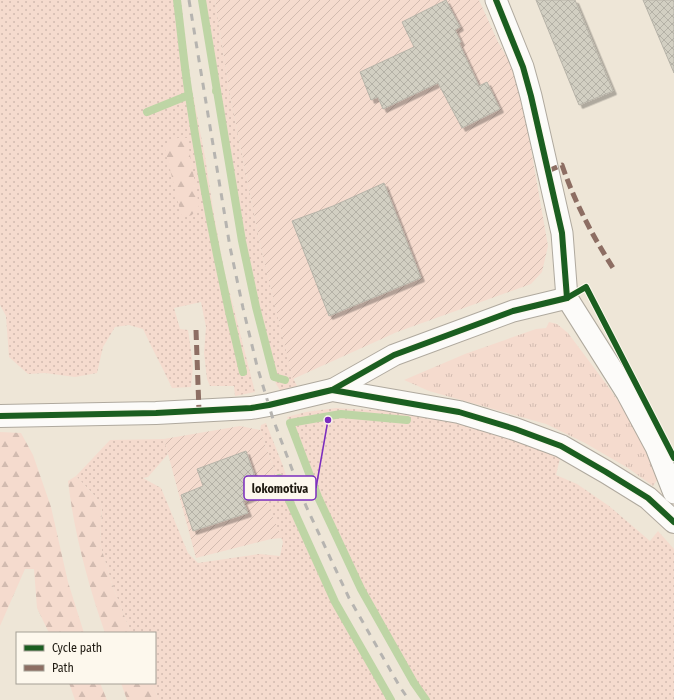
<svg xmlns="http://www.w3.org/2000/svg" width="674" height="700" font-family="'Fira Sans Condensed',sans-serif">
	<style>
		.grass { fill: url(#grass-dots) }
		.forest { fill: url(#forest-firs) }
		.park { fill: url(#park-tufts) }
		.garden { fill: url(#garden-furrows) }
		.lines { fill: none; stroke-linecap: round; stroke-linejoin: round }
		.stream { stroke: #bed5a5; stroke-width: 8 }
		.building { fill: url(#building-cross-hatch); stroke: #b7b3a8; filter: url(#shadow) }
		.minor-casing { stroke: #afa99e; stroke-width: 23 }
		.tertiary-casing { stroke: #afa99e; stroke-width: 24 }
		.minor { stroke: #fcfbf9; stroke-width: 21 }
		.tertiary { stroke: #fcfbf9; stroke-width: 22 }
		.rail { stroke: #b6b4b0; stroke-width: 3; stroke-dasharray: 7 7; stroke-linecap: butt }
		.quiet { stroke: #8d6e63; stroke-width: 5; stroke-dasharray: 10 5; stroke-linecap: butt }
		.cycleway-casing { stroke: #fdf8ed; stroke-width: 8 }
		.cycleway { stroke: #1b5e20; stroke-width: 6 }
		.leader { fill: none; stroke: #7b2cbf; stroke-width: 1.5 }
		.callout-dot { fill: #7b2cbf; stroke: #fdf8ed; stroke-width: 1.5 }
		.callout { fill: #fdf8ed; stroke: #7b2cbf; stroke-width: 1.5 }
		.callout-label { font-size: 12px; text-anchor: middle; font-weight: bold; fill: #1e1910 }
	</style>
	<defs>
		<pattern id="grass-dots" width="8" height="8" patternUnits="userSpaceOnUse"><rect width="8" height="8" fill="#f5dbce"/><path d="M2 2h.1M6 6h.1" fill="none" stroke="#d2bbb0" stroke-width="1.8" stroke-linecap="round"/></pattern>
		<pattern id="forest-firs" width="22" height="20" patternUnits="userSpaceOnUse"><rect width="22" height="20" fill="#f5dbce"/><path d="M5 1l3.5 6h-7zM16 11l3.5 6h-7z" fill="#d2bbb0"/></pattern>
		<pattern id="park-tufts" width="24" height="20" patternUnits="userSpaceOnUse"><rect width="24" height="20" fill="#f5dbce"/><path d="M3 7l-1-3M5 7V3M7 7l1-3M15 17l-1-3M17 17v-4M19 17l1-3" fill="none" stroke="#d2bbb0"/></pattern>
		<pattern id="garden-furrows" width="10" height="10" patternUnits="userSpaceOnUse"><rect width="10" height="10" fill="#f5dbce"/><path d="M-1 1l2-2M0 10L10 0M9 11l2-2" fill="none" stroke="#d2bbb0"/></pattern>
		<pattern id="building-cross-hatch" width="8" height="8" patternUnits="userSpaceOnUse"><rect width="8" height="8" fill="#d2cfc2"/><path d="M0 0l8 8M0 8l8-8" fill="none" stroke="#b4b1a6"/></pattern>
		<filter id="shadow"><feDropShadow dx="3.5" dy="3.5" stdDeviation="0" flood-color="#0004"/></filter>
	</defs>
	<rect width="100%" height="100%" fill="#eee6d7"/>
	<g class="grass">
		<path d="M0,0H181L191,84L205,157L214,215L224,270L255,392L235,396L234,386H210L207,379L204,353L206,327L201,302L174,308L180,329L188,330L193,366L191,387L172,388C163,368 152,349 143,329L129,325L115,327L103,347L97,373L75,377L45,373L28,374L9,357L6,316L0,305Z"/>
		<polygon points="202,0 215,0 230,95 261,248 293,378 297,386 280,390 276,384 256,307 242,241"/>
		<polygon points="336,408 388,411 430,416 499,434 560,458 556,475 577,484 609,506 650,541 658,531 674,549 674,700 426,700 414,683 361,589 318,497 287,417 306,412"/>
		<polygon points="266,423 283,466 307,541 335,602 386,692 392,700 159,700 152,683 155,683 155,633 131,633 113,587 100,544 102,505 93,494 76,476 110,440 164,439 168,454 148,477 143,478 161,488 188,553 198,563 259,554 280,556 283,542 267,503 268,496 275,472 260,430 261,425"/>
	</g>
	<g class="forest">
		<polygon points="178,138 187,138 199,206 192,215 182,218 164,145"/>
		<polygon points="0,432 21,433 33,455 51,507 68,582 84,633 49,633 37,608 34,569 25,569 0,626"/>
		<path d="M76,476L93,494L102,505L100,544L113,587L131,633H105C88,584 74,533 68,481Z"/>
		<polygon points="69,683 100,683 107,700 75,700"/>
		<polygon points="121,683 152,683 159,700 127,700"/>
	</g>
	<polygon class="park" points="549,322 557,324 568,333 607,385 632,421 658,479 653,486 628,468 585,443 546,424 429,391 404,380 465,354 536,329 546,328"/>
	<g class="garden">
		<polygon points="215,0 479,0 498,42 512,66 522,98 548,246 542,272 531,284 397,332 293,379 261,248 230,95"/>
		<polygon points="240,426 260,430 275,472 268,496 267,503 282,538 271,539 196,558 164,439"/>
	</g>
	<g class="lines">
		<g class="stream">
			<path d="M177,0C181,32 184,64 189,96C203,189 221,281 243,372"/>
			<polyline points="202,0 217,91"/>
			<polyline points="216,91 217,91 242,241 256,307 274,377 285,380"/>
			<polyline points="147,112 189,95"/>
			<polyline points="407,420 341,414 290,423 318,497 361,589 414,683 426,700"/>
			<polyline points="279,478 335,602 391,700"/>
		</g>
	</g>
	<g class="building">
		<polygon points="446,0 460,27 455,30 461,42 459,43 479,86 487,82 500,109 462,128 438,83 383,109 378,97 371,100 360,72 414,47 402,22"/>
		<polygon points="536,0 575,0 613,91 579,105"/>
		<polygon points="643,0 674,0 674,73"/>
		<polygon points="384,183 421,278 329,316 292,221 333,206"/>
		<polygon points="246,451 255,477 251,479 258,495 243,501 248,513 193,531 181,495 203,486 197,469"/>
	</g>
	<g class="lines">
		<g class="minor-casing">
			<g id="minor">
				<polyline points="496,0 523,67 531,96 562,233 567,298 627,393 656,447 674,493"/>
				<polyline points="332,390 394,355 513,311 567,298"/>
			</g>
		</g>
		<g class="tertiary-casing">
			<polyline id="tertiary" points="0,416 156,413 251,408 269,405 332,390 459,412 515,429 561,446 606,472 648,498 674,522"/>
		</g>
		<use href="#minor" class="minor"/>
		<use href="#tertiary" class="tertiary"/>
		<polyline class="rail" points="189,0 230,247 243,308 257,366 273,419 306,506 349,598 400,687 409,700"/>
		<g class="quiet">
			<path d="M548,171L562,165C575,203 593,237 615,271"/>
			<polyline points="196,330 199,411"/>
		</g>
		<g class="cycleway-casing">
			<g id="cycleway">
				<polyline points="496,0 523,67 531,96 562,233 567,298"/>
				<polyline points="332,390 459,412 515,429 561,446 606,472 648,498 674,522"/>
				<polyline points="0,416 156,413 251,408 269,405 332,390 394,355 513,311 567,298 586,287 674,458"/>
			</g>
		</g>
		<use href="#cycleway" class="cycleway"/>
	</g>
	<path class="leader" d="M328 420L316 488"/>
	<circle class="callout-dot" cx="328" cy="420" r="4"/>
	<rect class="callout" x="244" y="476" width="72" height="24" rx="4"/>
	<g class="callout-label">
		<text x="280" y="493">lokomotiva</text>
	</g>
	<rect x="16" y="632" width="140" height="52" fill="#fdf8ed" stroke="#a49f95"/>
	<rect x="24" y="645" width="20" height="6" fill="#1b5e20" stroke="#a49f95"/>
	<text x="52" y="652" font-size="12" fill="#1e1910">Cycle path</text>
	<rect x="24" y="665" width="20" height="6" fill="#8d6e63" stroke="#a49f95"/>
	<text x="52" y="672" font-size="12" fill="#1e1910">Path</text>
</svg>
